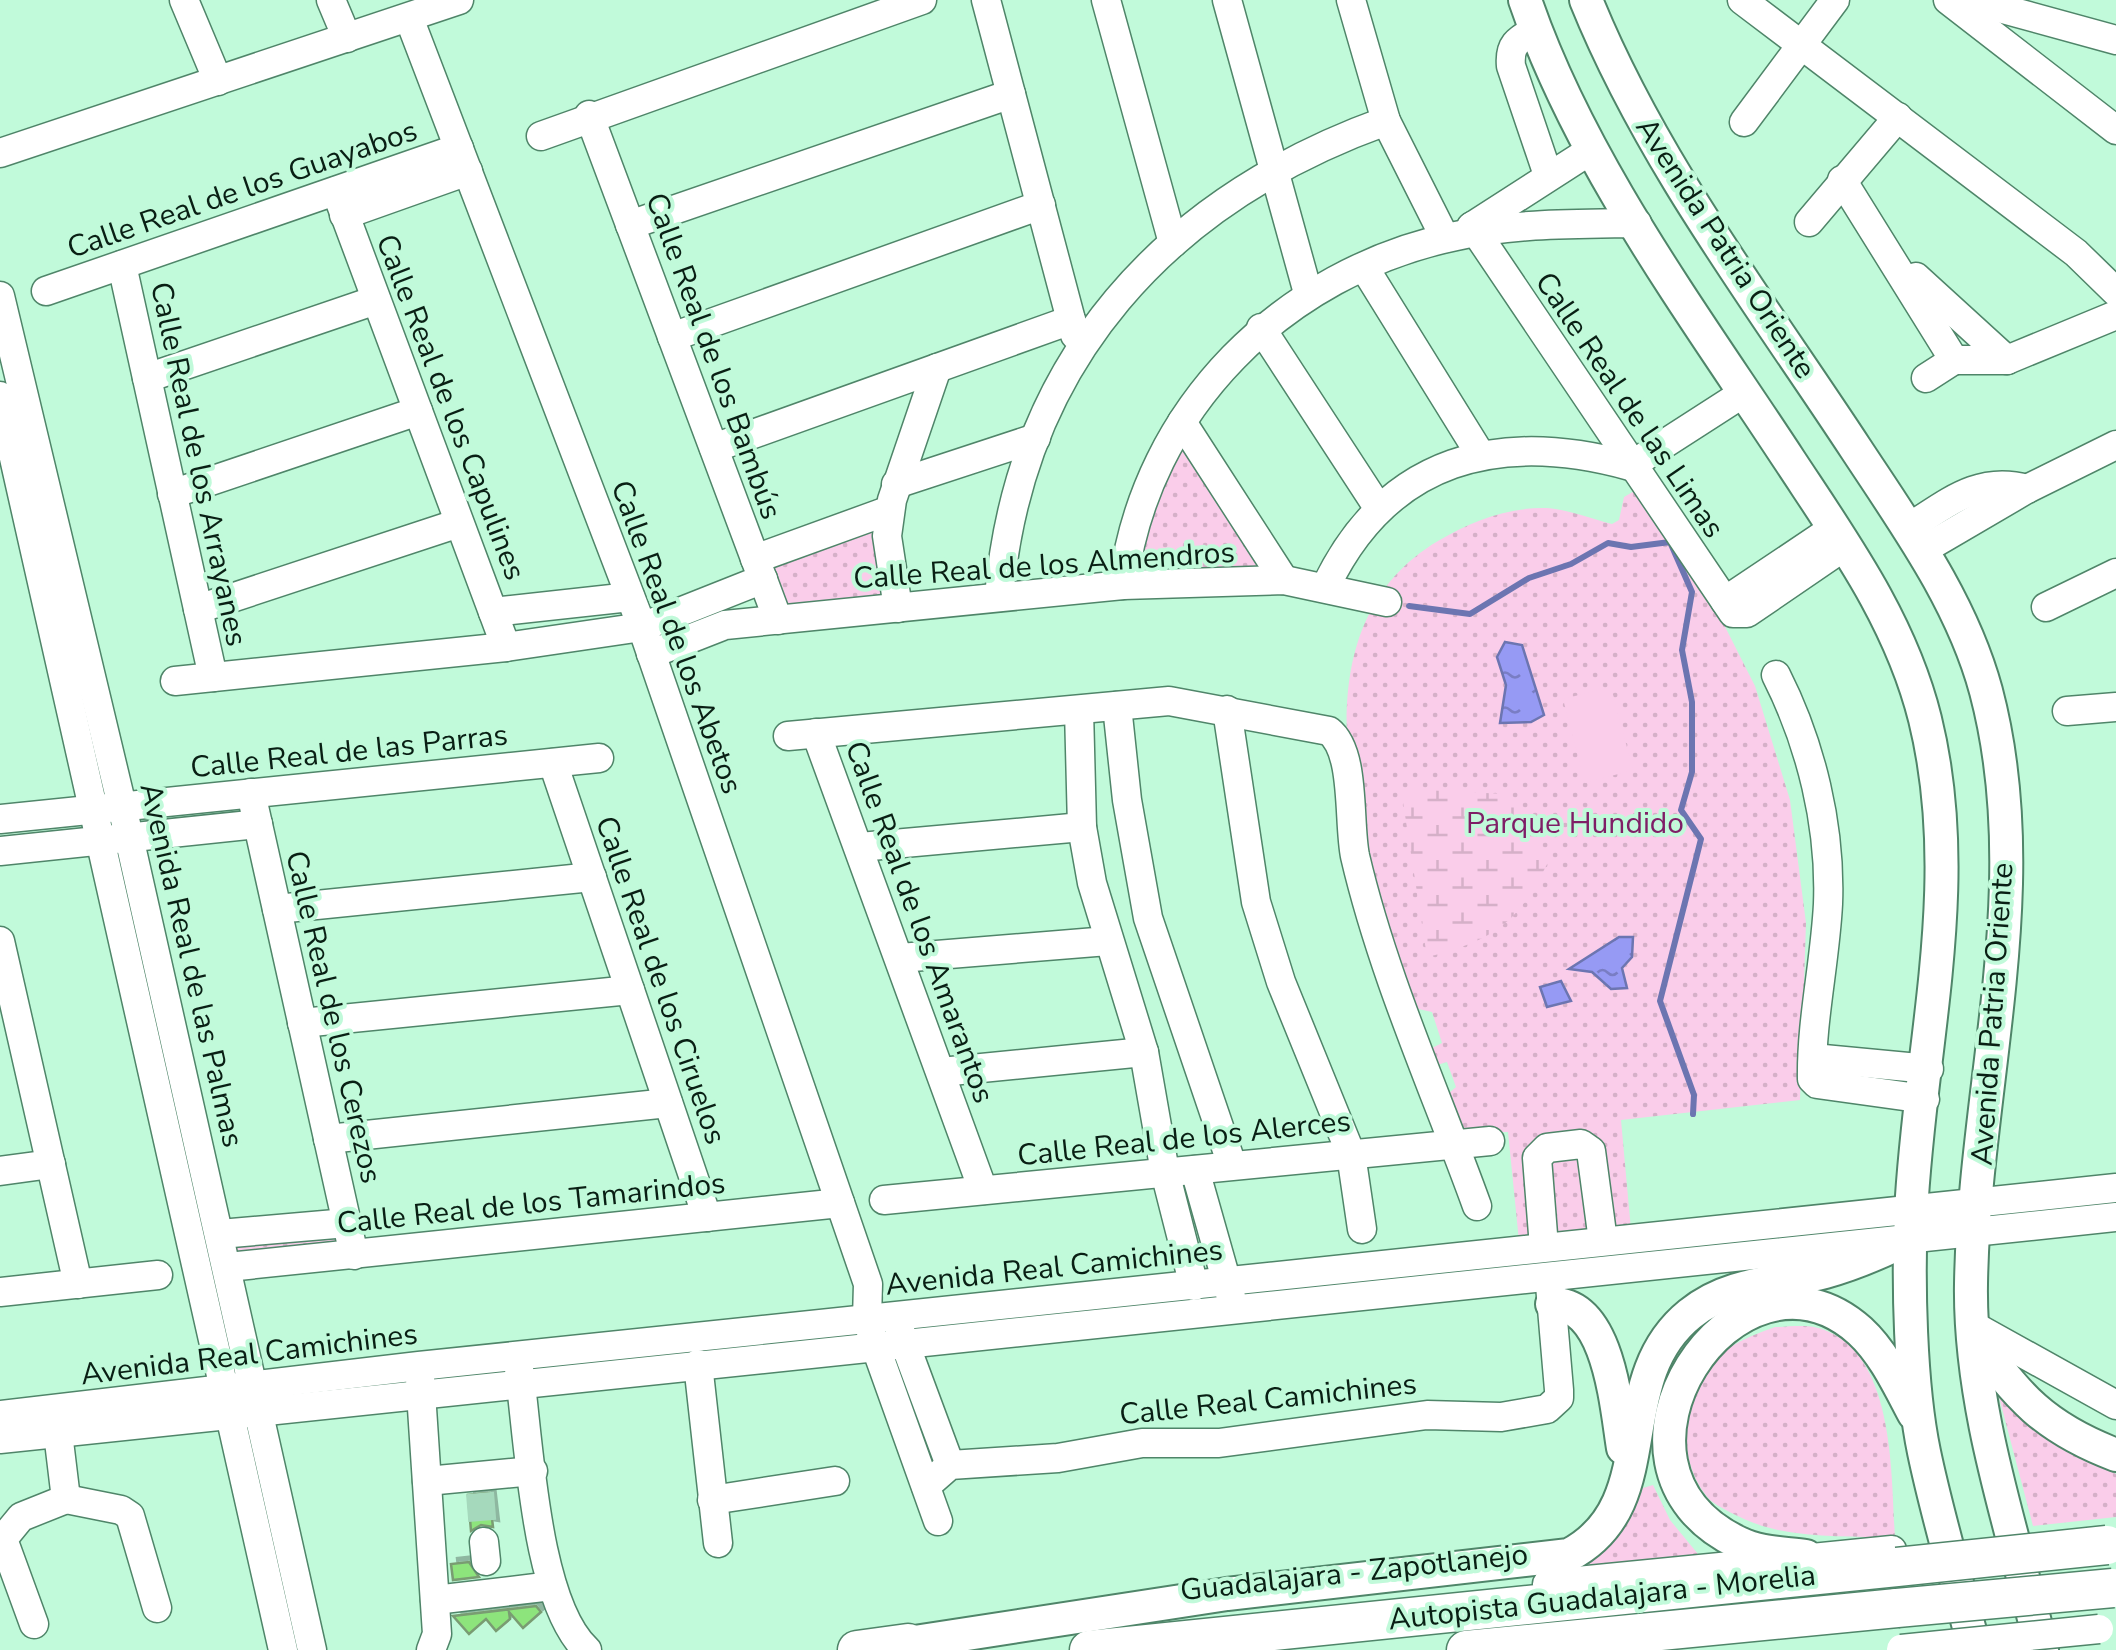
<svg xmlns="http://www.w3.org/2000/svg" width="2116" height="1650" font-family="'Nunito Sans',sans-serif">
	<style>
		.grass { fill: url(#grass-dots) }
		.wetland { fill: url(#wetland-marsh) }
		.garden { fill: #facdea }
		.water { fill: url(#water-ripples); stroke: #6c75b1; stroke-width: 2.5 }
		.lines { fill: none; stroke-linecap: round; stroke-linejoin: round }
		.stream { stroke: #6c75b1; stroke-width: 6 }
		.building { fill: #8de47c; stroke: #799c72; stroke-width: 2.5; filter: url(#shadow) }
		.minor-tunnel { stroke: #a5d9bc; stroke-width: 28; stroke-dasharray: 28 14; stroke-linecap: butt }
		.minor-casing { stroke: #4f8569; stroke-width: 31 }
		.major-casing { stroke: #4f8569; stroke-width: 36 }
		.highway-casing { stroke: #4f8569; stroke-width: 41 }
		.minor { stroke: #fff; stroke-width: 28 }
		.major { stroke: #fff; stroke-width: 32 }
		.highway { stroke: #fff; stroke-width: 38 }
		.minor-bridge-casing { stroke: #4f8569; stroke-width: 31; stroke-linecap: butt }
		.highway-bridge-casing { stroke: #4f8569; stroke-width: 41; stroke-linecap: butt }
		.minor-bridge { stroke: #fff; stroke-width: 28 }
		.highway-bridge { stroke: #fff; stroke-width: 38 }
		.labels { text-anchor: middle; stroke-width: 8; stroke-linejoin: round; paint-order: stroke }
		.street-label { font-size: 30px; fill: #091f14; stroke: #c1fada }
		.park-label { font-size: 30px; fill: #7f1e66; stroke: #c1fada }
	</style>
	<defs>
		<pattern id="grass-dots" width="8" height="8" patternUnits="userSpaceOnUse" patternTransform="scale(2.5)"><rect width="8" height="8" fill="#facdea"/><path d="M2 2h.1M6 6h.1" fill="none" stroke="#d5b0c8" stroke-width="1.8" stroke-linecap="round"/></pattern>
		<pattern id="wetland-marsh" width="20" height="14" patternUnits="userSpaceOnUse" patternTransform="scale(2.5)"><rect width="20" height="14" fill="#facdea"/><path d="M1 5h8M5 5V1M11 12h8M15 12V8" fill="none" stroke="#d5b0c8"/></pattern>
		<pattern id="water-ripples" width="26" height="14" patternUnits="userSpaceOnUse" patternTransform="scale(2.5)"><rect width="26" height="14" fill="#969af4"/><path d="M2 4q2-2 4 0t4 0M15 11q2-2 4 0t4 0" fill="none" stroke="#797dc4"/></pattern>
		<filter id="shadow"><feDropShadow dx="6" dy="-6" stdDeviation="0" flood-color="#0004"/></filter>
	</defs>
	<rect width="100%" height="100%" fill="#c1fada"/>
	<g class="grass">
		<polygon points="1182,448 1271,574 1132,572 1165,473"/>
		<path d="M1636,490L1706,589L1755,686L1790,800L1806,923L1800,1100L1621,1120L1631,1230L1519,1241L1508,1132L1462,1133L1448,1094L1456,1087L1447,1062L1437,1065L1430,1049L1442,1043L1432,1012L1414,1008C1366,872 1279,635 1438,541C1469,522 1508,507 1546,508C1567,509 1592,519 1612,524L1619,520L1624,497Z"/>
		<polygon points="884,517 891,596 786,607 765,561"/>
		<polygon points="343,1228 346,1250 231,1263 226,1238"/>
		<path d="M1775,1327C1787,1327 1802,1325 1814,1327C1896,1345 1891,1474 1895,1538C1845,1535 1790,1540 1744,1519C1734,1514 1718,1507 1710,1500C1680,1468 1677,1405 1704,1371C1723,1347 1747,1337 1775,1327Z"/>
		<polygon points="1994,1378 2068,1449 2116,1474 2116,1517 2033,1526"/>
		<path d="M1653,1485L1670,1520L1698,1554L1695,1560L1581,1570C1613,1547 1629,1526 1643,1488Z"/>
	</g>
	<path class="wetland" d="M1401,789L1506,794L1550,858C1520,921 1496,940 1427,957Z"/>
	<polygon class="garden" points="1611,687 1633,770 1585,783 1563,699"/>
	<g class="water">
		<polygon points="1505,642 1522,645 1544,715 1531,722 1500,723 1506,685 1497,657"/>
		<polygon points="1619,937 1633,937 1632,957 1622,968 1627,988 1611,989 1592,972 1569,969"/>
		<polygon points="1561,981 1571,1001 1547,1007 1540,987"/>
	</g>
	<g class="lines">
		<polyline class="stream" points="1409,606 1470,614 1529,578 1571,564 1608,543 1631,547 1670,542 1692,592 1682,650 1692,702 1692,772 1681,810 1701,839 1660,1001 1694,1095 1693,1114"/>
	</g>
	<g class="building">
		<polygon points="489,1493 493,1527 481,1525 471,1531 468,1495"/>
		<polygon points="469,1562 479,1577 453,1580 451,1564"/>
		<polygon points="536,1606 541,1612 523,1628 509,1612 510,1619 496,1631 486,1619 469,1634 453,1616"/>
	</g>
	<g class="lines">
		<polyline class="minor-tunnel" points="480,1493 484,1542"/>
		<g class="minor-casing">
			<g id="minor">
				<polyline points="184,0 218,81"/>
				<polyline points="331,0 347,38"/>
				<polyline points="986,0 1075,335"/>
				<polyline points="1106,0 1173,243"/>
				<polyline points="1227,0 1308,293"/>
				<polyline points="1351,0 1386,121 1445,238"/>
				<polyline points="1742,0 2076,253 2116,292"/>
				<polyline points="1948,0 2116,130"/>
				<polyline points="1970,0 2116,40"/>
				<polyline points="409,18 642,627 868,1284 867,1319 875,1345 938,1521"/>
				<path d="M1535,30C1517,40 1509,45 1511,66L1548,175"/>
				<polyline points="589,115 778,620"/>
				<polyline points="1744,122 1835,0"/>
				<polyline points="541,136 922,0"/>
				<polyline points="0,153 459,0"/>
				<polyline points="1842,180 1954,360 2007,360 2116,315"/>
				<polyline points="336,191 506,647"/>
				<polyline points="344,215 468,171"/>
				<polyline points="1809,222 1898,117"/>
				<polyline points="630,225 1011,94"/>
				<polyline points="1472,226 1733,613 1747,613 1845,546"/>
				<polyline points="1471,227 1591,150"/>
				<polyline points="122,265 213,677"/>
				<polyline points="1364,267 1480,454"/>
				<polyline points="1916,277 2007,360"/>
				<polyline points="46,291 459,148"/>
				<polyline points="0,296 122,806 312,1650"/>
				<polyline points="1261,328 1379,509"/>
				<polyline points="672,337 1041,205"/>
				<polyline points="147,378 376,300"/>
				<polyline points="1926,378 1954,360"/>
				<polyline points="0,396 283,1650"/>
				<polyline points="1182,422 1284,580"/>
				<polyline points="714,448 1071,320"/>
				<polyline points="896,484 1036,438"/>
				<polyline points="172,494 418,411"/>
				<path d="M1908,528C1947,504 1978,475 2027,489"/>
				<polyline points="1921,551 2027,489 2116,445"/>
				<polyline points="755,559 890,510"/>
				<path d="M1123,585C1145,408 1284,272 1456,236C1515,223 1577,224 1637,223"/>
				<path d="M1326,586C1388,457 1500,430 1630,466L1745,392"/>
				<path d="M999,597C1019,360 1166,200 1386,121"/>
				<polyline points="1725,601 1834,528"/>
				<polyline points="2046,607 2116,573"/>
				<polyline points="898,608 887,536 892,500 937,368"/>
				<polyline points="198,609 459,523"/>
				<polyline points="493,612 630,597"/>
				<polyline points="651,654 725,625 1123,585 1284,580 1387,602"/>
				<path d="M1776,675C1811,744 1831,826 1828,904C1825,963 1811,1021 1812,1079L1817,1084L1925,1099"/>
				<polyline points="175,681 506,647 642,627 763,579"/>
				<polyline points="1117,706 1127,800 1148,918 1232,1165"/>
				<polyline points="1079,710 1082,827 1092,883 1144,1052 1165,1172 1194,1286"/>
				<polyline points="1227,710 1256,902 1281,982 1351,1154 1362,1229"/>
				<polyline points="2067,711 2116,707"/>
				<polyline points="816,733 983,1190"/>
				<path d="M788,736L1169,701L1329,731C1356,752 1348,822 1355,856C1383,976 1435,1090 1477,1206"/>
				<polyline points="553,763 707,1217"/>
				<polyline points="251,793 354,1255"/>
				<polyline points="0,819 599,758"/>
				<polyline points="860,847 1082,827"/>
				<polyline points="0,851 258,824"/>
				<polyline points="277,909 592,877"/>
				<polyline points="0,941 78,1284"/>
				<polyline points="900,958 1108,941"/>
				<polyline points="302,1023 630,990"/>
				<polyline points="1813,1058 1929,1069"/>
				<polyline points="941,1072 1144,1052"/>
				<polyline points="328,1139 668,1103"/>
				<polyline points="1195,1170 1231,1297"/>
				<polyline points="0,1171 51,1164"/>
				<polyline points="884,1200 1490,1141"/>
				<polyline points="220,1234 347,1223"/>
				<polyline points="1544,1247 1537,1158 1547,1148 1581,1144 1591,1151 1603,1241"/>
				<polyline points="228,1267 840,1203"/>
				<polyline points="0,1292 158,1275"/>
				<polyline points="898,1325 950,1465"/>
				<polyline points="1972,1325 2116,1405"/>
				<polyline points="698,1364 718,1543"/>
				<path d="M519,1369C529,1440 535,1602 587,1650"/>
				<polyline points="420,1378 437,1634 431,1650"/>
				<polyline points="0,1415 419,1366 2116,1188"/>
				<polyline points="0,1439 2116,1217"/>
				<polyline points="427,1481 533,1471"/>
				<polyline points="926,1486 950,1465 1058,1458 1142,1443 1219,1443 1427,1415 1501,1417 1547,1409 1559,1398 1559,1390 1550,1285"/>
				<polyline points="66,1499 121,1510 130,1516 157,1608"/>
				<polyline points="712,1500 835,1481"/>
				<polyline points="484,1542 486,1561"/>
				<polyline points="1547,1584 1892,1550"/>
				<polyline points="435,1600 552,1586"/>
				<polyline points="34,1624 3,1539 21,1517 66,1499 58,1433"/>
			</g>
		</g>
		<g class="major-casing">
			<g id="major">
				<path d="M1525,0C1581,164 1695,316 1790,461C1844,543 1901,622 1925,719C1966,885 1919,1047 1911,1213C1908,1282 1910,1385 1924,1452C1938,1519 1958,1584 1975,1650"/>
				<path d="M1586,0C1651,161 1761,304 1856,449C1906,525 1962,602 1986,691C2038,887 1974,1087 1971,1284C1969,1408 2013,1531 2042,1650"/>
				<path d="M1552,1304C1609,1303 1616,1405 1623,1448"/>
				<path d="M1975,1337C2017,1397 2045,1428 2116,1455"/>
				<path d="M1806,1556C1785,1553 1758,1553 1739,1543C1574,1465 1737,1221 1860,1331C1884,1353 1899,1386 1914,1414"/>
				<path d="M908,1643L1227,1594L1569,1555C1666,1504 1607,1381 1690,1314C1730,1281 1778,1284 1825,1272C1879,1257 1929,1228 1977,1202"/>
			</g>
		</g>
		<g class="highway-casing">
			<g id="highway">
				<polyline points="857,1650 908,1643"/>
				<polyline points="1089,1650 1897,1567"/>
				<polyline points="1466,1650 1897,1608"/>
			</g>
		</g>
		<use href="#minor" class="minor"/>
		<use href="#major" class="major"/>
		<use href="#highway" class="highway"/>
		<g class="minor-bridge-casing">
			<polyline id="minor-bridge" points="1901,1649 2099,1629"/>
		</g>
		<g class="highway-bridge-casing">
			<g id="highway-bridge">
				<polyline points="1897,1567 2107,1545"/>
				<polyline points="1897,1608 2113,1588"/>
			</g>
		</g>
		<use href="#minor-bridge" class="minor-bridge"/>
		<use href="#highway-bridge" class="highway-bridge"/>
	</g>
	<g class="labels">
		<g class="street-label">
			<text transform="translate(242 189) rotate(-19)" y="10">Calle Real de los Guayabos</text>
			<text transform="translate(1726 248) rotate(57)" y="10">Avenida Patria Oriente</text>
			<text transform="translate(714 356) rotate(70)" y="10">Calle Real de los Bambús</text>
			<text transform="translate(1630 405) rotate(56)" y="10">Calle Real de las Limas</text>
			<text transform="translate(451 407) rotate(69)" y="10">Calle Real de los Capulines</text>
			<text transform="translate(199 464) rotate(78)" y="10">Calle Real de los Arrayanes</text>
			<text transform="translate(1044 565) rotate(-4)" y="10">Calle Real de los Almendros</text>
			<text transform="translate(677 637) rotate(70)" y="10">Calle Real de los Abetos</text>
			<text transform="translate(349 751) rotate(-6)" y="10">Calle Real de las Parras</text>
			<text transform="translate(920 922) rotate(70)" y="10">Calle Real de los Amarantos</text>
			<text transform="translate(192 965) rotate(77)" y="10">Avenida Real de las Palmas</text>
			<text transform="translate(661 980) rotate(71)" y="10">Calle Real de los Ciruelos</text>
			<text transform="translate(1992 1014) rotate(-86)" y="10">Avenida Patria Oriente</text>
			<text transform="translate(334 1017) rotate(77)" y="10">Calle Real de los Cerezos</text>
			<text transform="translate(1184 1138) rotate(-6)" y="10">Calle Real de los Alerces</text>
			<text transform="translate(531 1203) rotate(-6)" y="10">Calle Real de los Tamarindos</text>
			<text transform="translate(1054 1267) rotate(-6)" y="10">Avenida Real Camichines</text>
			<text transform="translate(249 1354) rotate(-7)" y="10">Avenida Real Camichines</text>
			<text transform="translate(1268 1399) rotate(-6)" y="10">Calle Real Camichines</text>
			<text transform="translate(1354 1572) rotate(-6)" y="10">Guadalajara - Zapotlanejo</text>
			<text transform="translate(1602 1597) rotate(-6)" y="10">Autopista Guadalajara - Morelia</text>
		</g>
		<g class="park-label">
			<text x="1575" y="833">Parque Hundido</text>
		</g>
	</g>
</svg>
